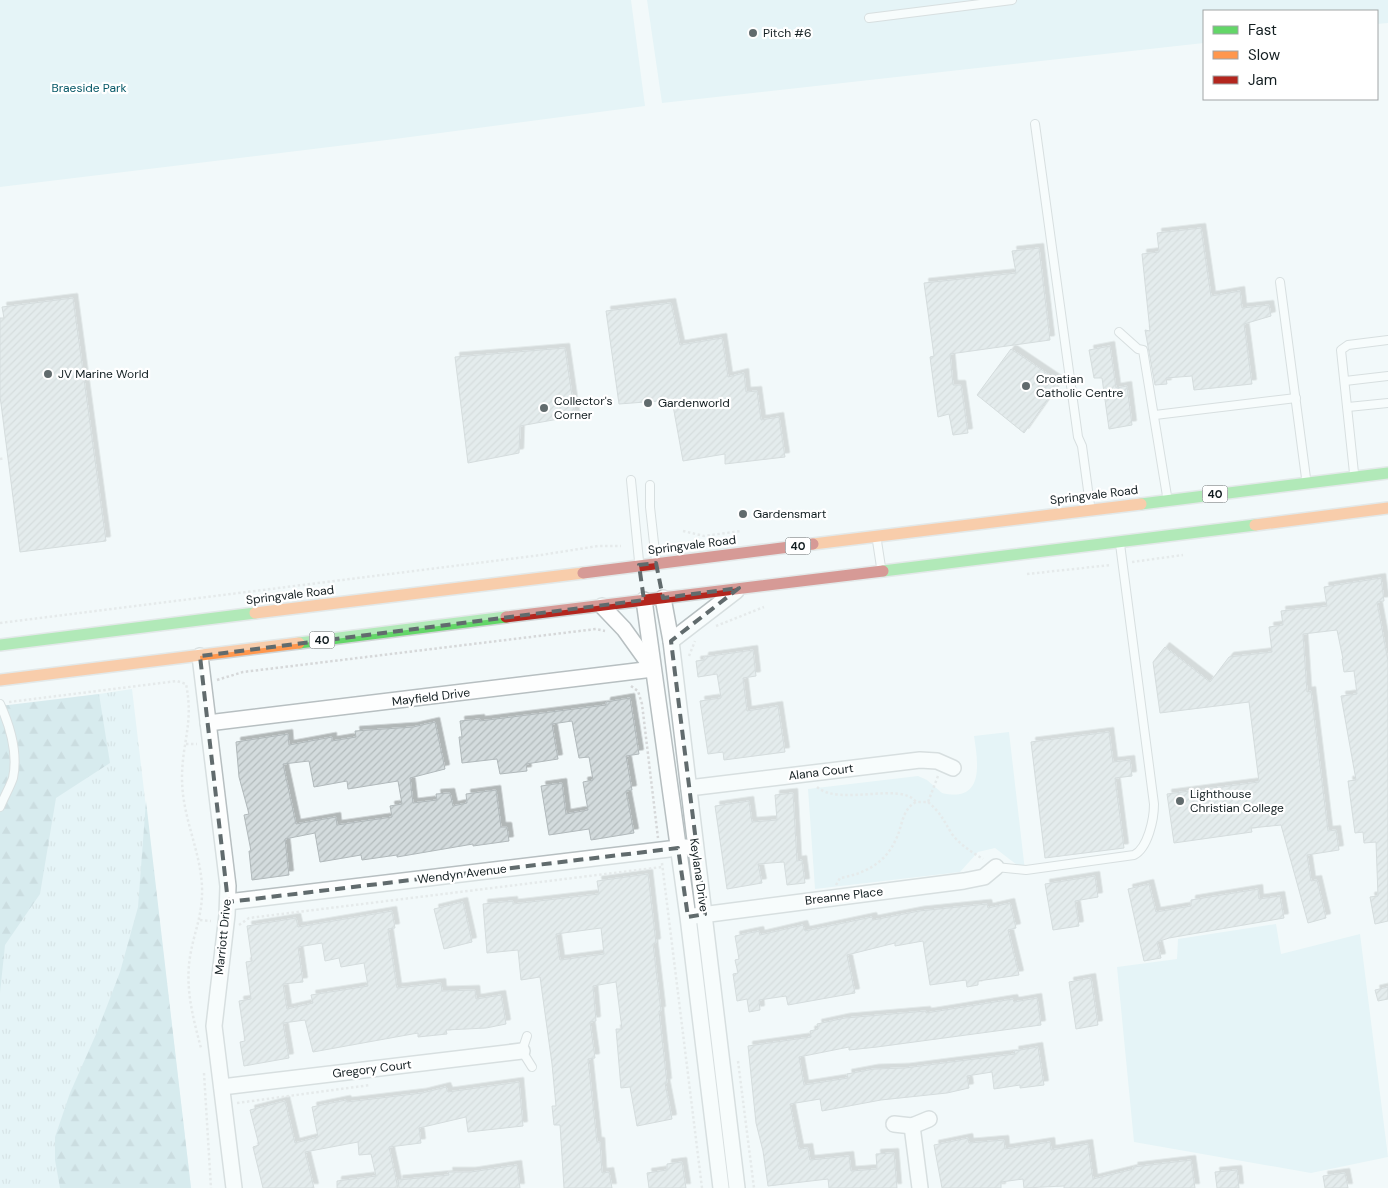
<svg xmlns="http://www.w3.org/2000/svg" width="1388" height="1188" font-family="'DM Sans',sans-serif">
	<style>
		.grass { fill: url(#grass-tufts) }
		.forest { fill: url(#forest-firs) }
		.park { fill: #d5edf3 }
		.building { fill: url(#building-hatch); stroke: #b1b9bb; fill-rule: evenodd; filter: url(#shadow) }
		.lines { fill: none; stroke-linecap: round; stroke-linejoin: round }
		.lane-casing { stroke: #b7bfc1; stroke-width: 10 }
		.street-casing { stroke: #b7bfc1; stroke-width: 18 }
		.fast-casing { stroke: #d0d4d5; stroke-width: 14 }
		.slow-casing { stroke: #d0d4d5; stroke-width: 14 }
		.jam-casing { stroke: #d0d4d5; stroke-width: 14 }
		.path { stroke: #d6d8d9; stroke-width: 2.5; stroke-dasharray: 2.5 2.5; stroke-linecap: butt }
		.lane { stroke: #fdfefe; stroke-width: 8 }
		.street { stroke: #fdfefe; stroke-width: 15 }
		.fast { stroke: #63d668; stroke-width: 11 }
		.slow { stroke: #ff974d; stroke-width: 11 }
		.jam { stroke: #b3261e; stroke-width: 11 }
		.marked { fill: none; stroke: #616b6d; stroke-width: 4; stroke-dasharray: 10 6; stroke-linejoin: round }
		.poi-dot { fill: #616b6d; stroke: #fff; stroke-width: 2 }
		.labels { text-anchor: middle; stroke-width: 4.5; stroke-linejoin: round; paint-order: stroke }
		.shield { fill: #fff; stroke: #5a6264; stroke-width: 1 }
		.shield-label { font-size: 11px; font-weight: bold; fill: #131e21 }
		.poi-label { font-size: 12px; fill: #131e21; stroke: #fff; text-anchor: start }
		.park-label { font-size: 12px; fill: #065867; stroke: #fff }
		.street-label { font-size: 12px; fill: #131e21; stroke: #fff }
	</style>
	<defs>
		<pattern id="grass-tufts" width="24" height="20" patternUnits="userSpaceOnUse" patternTransform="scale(1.25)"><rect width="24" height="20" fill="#d5edf3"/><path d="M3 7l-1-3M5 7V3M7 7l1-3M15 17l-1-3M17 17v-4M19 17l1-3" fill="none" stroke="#b6cbd0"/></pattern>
		<pattern id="forest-firs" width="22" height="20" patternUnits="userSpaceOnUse" patternTransform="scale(1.25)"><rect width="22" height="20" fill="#b7d9e1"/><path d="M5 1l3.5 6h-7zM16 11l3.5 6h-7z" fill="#9cbac1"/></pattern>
		<pattern id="building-hatch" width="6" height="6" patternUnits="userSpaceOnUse" patternTransform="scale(1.25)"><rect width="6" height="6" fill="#d3dbdd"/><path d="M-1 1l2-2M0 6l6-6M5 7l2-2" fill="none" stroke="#b4bcbd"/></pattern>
		<filter id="shadow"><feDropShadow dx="4.5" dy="-4.5" stdDeviation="0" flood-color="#0004"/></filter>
	</defs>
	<rect width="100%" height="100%" fill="#f2f9fa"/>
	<polygon class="grass" points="132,689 191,1188 0,1188 0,709"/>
	<g class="forest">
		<polygon points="99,694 110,763 56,798 40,894 5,945 0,993 0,706"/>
		<polygon points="146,801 191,1188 60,1188 55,1160 55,1137 70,1093 97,1032 120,972 138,907"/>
	</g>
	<g class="park">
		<polygon points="0,0 631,0 645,106 395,139 0,187"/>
		<polygon points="647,0 1388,0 1388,23 1377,24 1377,11 1204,11 1204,43 662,103"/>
		<path d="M1009,732L1025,871L995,848L978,852L960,872L815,889L808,789L918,776L927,780L942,793C985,803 978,762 974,736Z"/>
		<polygon points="1276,924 1281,954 1360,934 1388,1157 1311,1173 1134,1142 1117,967 1177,959 1178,939"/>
	</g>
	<g class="building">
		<polygon points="1201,228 1211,296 1240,291 1242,308 1269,305 1271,316 1244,324 1252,384 1194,390 1192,376 1166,378 1167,384 1155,385 1145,330 1150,331 1142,254 1159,252 1157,233"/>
		<polygon points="1039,248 1050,340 950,354 953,385 961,385 968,433 953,435 949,414 938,417 930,357 934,356 924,283 1016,273 1012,251"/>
		<polygon points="73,298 106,541 20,552 0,396 0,318 4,318 2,307"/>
		<polygon points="671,303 680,345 722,338 728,377 744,373 746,392 757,391 761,420 779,417 785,457 725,464 725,454 683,461 672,400 619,404 606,311"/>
		<polygon points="1110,346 1116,388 1127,386 1132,425 1109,429 1102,378 1094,378 1089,350"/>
		<polygon points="565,348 575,416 520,426 519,453 468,463 455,357"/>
		<polygon points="1011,349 1060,382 1024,433 977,395"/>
		<polygon points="1381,578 1384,601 1377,602 1388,661 1388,921 1375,924 1370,897 1378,896 1376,842 1364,843 1363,832 1355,833 1348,781 1356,780 1341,696 1357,694 1354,671 1344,672 1342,659 1343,659 1337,630 1303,634 1307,692 1311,691 1328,831 1336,830 1339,850 1307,855 1311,881 1317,880 1326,918 1308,923 1281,825 1251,828 1252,832 1174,843 1167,794 1259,782 1249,702 1160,713 1153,662 1165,647 1210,682 1229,657 1272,652 1269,627 1283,625 1281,611 1327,606 1324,587"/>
		<polygon points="753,650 756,676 743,678 747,711 778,706 785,752 724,760 723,752 708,754 700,701 721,698 717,674 698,677 696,661 704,660 704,657"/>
		<polygon points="630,698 639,754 626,756 632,790 626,791 634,833 591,840 589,829 549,835 541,786 562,783 566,814 588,810 583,782 593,780 589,757 579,758 572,721 552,724 558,759 526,764 527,771 500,774 497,759 462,763 459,737 462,737 460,721 480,719 480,721 606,705 606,702"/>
		<path d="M435,722L445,769L410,778L413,803L437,800L436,794L450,793L453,806L467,803L466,794L496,790L501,827H507L509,841L473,846V844L397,857V855L362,860L361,855L320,862L315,833L285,839L289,875L252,880L249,851H251L244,815L249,814L239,777L236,742L288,734L289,745L332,737V741L356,737L355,731L413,727ZM309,761L314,787L347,781L348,789L398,781L402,804L390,806L392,817L337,825L336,817L296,824L283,764Z"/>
		<polygon points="1109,732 1113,762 1130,760 1132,776 1115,778 1124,848 1045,858 1031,742"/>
		<polygon points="793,793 797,861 802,860 805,883 787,885 784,862 758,864 762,883 727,889 715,806 749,801 752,822 777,820 775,795"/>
		<path d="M648,874L656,943L653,944L661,1011H659L667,1083H665L672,1119L637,1126L630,1087L621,1088L616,1029H622L616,982L593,986L596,1021L590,1022L595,1058L588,1059L597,1142H600L602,1173L609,1172L612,1188H564L560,1125H554L552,1106H556L552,1064L540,977L521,980L518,950L487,953L483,904L513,901V904L599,894L597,881ZM601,928L604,954L560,960L556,934Z"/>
		<polygon points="1095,876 1098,897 1075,901 1079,926 1053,930 1045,884"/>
		<polygon points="1149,884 1156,912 1191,906 1191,900 1258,889 1259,899 1280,896 1284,918 1169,938 1157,942 1161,958 1144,961 1128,889"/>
		<polygon points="463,902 472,942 444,949 434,909"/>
		<polygon points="1010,903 1016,928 1008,930 1019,975 978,981 978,985 967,987 966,980 930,985 923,941 895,946 895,943 847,955 855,993 788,1005 786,996 759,1000 760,1010 749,1012 747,999 737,1001 733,974 738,973 735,960 739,959 735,936 759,931 760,935 803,925 805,931 872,917 873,920 919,911 987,904 988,908"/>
		<path d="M392,911L395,928L388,929L397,988L441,983L442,991L475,990L476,999L501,995L506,1024L486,1028L446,1030L447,1034L418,1037V1033L313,1052L305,1020L283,1023L289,1058L244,1066L240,1042L245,1041L239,1001L251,999L246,962L252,961L247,926L296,918L298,927ZM322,943L325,961L339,958L341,967L364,963L368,986L311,995L313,1003L287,1009L283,984L303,982L298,947Z"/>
		<polygon points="1091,978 1098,1025 1076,1029 1069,982"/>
		<polygon points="1388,987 1388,999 1378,1001 1375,990"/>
		<polygon points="1037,998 1041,1025 877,1047 849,1050 849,1047 799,1057 804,1085 848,1078 847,1074 874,1069 905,1068 951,1062 1015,1054 1014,1051 1038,1047 1044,1085 1020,1088 1020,1085 994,1089 992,1072 967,1076 969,1088 947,1093 881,1100 822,1111 820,1099 790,1104 799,1149 808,1148 810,1160 849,1156 851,1171 877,1169 876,1154 894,1153 897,1188 829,1188 828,1179 768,1186 763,1151 756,1123 748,1046 811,1037 810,1031 818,1029 817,1024 845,1018 926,1011 926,1013 1013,999 1014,1002"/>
		<polygon points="519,1082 523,1126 468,1132 466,1117 419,1128 421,1143 389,1147 398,1188 337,1188 337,1181 376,1176 371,1154 359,1155 358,1142 305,1152 314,1188 263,1188 253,1147 259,1145 250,1110 285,1101 295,1143 318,1137 312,1107 346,1100 347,1102 422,1093 446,1087 448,1092"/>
		<polygon points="968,1138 969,1143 1004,1140 1005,1149 1050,1142 1051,1150 1088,1144 1093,1179 1134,1169 1133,1167 1191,1160 1195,1188 1064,1188 1064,1186 1024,1188 1023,1179 1001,1182 1001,1188 942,1188 934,1145"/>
		<polygon points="682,1162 686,1188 649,1188 647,1173 667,1170 667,1164"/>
		<polygon points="517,1165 520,1188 399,1188 398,1180 449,1175 448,1172 471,1172"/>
		<polygon points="1237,1170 1239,1188 1217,1188 1215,1172"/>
		<polygon points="1345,1173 1348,1188 1325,1188 1323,1176"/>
	</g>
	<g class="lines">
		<g class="lane-casing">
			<g id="lane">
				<polyline points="869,18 1012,0"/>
				<polyline points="1035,124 1078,437 1082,446 1090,505"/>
				<polyline points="1280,282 1306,478"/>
				<polyline points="1119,332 1138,349 1143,350 1167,496"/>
				<polyline points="1345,381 1388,376"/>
				<polyline points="1348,407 1388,403"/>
				<polyline points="1155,415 1296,398"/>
				<polyline points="1354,473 1341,350 1348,345 1388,340"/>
				<polyline points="631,480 639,561"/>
				<polyline points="650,485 650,507 656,561"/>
				<polyline points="877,541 881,567"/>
				<path d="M0,704C10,726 18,754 13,778C10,787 4,797 0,807"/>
				<path d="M996,867L1026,870L1134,855C1148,848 1154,819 1154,804L1120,544"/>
				<polyline points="527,1036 522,1051 532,1067"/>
			</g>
		</g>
		<g class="street-casing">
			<g id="street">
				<polyline points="663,598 671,641 737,1188"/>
				<polyline points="644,600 688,917 721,1188"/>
				<polyline points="602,606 624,629 652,668"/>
				<polyline points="671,641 736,591"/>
				<polyline points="200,656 228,886 227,915 214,1026 234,1188"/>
				<polyline points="208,723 653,669"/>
				<polyline points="689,788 920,760 937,761 953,768"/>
				<polyline points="228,902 686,847"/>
				<polyline points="694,916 964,881 984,877 996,867"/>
				<polyline points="222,1087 522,1051"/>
				<polyline points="894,1124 912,1126 929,1119"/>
				<polyline points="912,1126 920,1188"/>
			</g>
		</g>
		<g class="fast-casing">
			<g id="fast">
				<polyline points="1141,504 1388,473"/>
				<polyline points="883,571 1255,525"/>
				<polyline points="299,643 506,617"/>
				<polyline points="0,645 255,613"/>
			</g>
		</g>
		<g class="slow-casing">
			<g id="slow">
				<polyline points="1255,525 1388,508"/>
				<polyline points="813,544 1141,504"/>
				<polyline points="255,613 583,573"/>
				<polyline points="0,680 299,643"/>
			</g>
		</g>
		<g class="jam-casing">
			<g id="jam">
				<polyline points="583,573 813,544"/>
				<polyline points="506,617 883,571"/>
			</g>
		</g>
		<g class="path">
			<polyline points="0,459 5,458"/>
			<polyline points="683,531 704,536 741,531"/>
			<polyline points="1132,562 1183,555"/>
			<polyline points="1027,574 1111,565"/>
			<polyline points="0,623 541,555 598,546 621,546"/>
			<polyline points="716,626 764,607"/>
			<polyline points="689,656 695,641"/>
			<polyline points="217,680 243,672 596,629 605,631"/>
			<polyline points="631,686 638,691 642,704 658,838"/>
			<path d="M9,702L177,681L186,684C194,723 182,742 182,778C182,817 200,849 202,886C203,916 194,931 190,957C185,988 193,1018 201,1048"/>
			<polyline points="186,744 197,744"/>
			<path d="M817,787C840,807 901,781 916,802"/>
			<path d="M928,802C942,814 943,820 952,834C960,845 972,852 983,859"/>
			<polyline points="662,863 702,1188"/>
			<path d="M836,885L840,878C864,874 886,863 896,839C903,826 901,810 916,802H928L938,776"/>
			<polyline points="200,920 211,921"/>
			<polyline points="239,925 249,918 662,867"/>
			<polyline points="738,1061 754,1188"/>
			<polyline points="204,1073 211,1188"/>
			<polyline points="237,1103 370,1085"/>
		</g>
		<use href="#lane" class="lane"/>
		<use href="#street" class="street"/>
		<use href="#fast" class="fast"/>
		<use href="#slow" class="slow"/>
		<use href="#jam" class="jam"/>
	</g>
	<path d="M0 0H1388V1188H0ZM656,563L663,598L739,588L671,641L705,914L688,917L678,848L228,902L200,656L644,600L639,565Z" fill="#f2f9fa" fill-opacity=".55" fill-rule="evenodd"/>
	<path class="marked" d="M656,563L663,598L739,588L671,641L705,914L688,917L678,848L228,902L200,656L644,600L639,565Z"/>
	<g class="poi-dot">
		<circle cx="753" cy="33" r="5"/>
		<circle cx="48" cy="374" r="5"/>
		<circle cx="1026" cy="386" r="5"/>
		<circle cx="648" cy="403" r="5"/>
		<circle cx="544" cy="408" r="5"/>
		<circle cx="743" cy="514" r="5"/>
		<circle cx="1180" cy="801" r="5"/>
	</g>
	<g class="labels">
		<g class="shield">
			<rect x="1202.5" y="485.5" width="25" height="17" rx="4"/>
			<rect x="785.5" y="537.5" width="25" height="17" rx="4"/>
			<rect x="309.5" y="631.5" width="25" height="17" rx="4"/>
		</g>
		<g class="shield-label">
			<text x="1215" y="498">40</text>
			<text x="798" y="550">40</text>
			<text x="322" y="644">40</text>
		</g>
		<g class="poi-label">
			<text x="763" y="37">Pitch #6</text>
			<text x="58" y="378">JV Marine World</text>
			<text x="1036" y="383">Croatian<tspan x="1036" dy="14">Catholic Centre</tspan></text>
			<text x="554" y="405">Collector's<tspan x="554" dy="14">Corner</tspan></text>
			<text x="658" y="407">Gardenworld</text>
			<text x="753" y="518">Gardensmart</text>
			<text x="1190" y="798">Lighthouse<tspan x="1190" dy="14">Christian College</tspan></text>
		</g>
		<g class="park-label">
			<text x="89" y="92">Braeside Park</text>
		</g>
		<g class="street-label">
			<text transform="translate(1094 495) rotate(-7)" y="4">Springvale Road</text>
			<text transform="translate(692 545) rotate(-7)" y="4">Springvale Road</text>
			<text transform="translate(290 595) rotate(-7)" y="4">Springvale Road</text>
			<text transform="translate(431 697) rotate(-7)" y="4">Mayfield Drive</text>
			<text transform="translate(821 772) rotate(-7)" y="4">Alana Court</text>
			<text transform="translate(462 874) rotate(-7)" y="4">Wendyn Avenue</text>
			<text transform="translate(699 875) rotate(82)" y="4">Keylana Drive</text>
			<text transform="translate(844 896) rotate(-7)" y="4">Breanne Place</text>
			<text transform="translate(223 937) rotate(-84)" y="4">Marriott Drive</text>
			<text transform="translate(372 1069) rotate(-7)" y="4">Gregory Court</text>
		</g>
	</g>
	<rect x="1203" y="10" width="175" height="90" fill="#ffffff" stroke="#a1a5a6"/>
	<rect x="1213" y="26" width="25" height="8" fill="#63d668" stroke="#a1a5a6"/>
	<text x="1248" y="35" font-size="15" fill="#131e21">Fast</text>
	<rect x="1213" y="51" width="25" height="8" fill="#ff974d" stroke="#a1a5a6"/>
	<text x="1248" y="60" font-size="15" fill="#131e21">Slow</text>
	<rect x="1213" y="76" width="25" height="8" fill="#b3261e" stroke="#a1a5a6"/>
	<text x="1248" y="85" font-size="15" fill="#131e21">Jam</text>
</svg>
